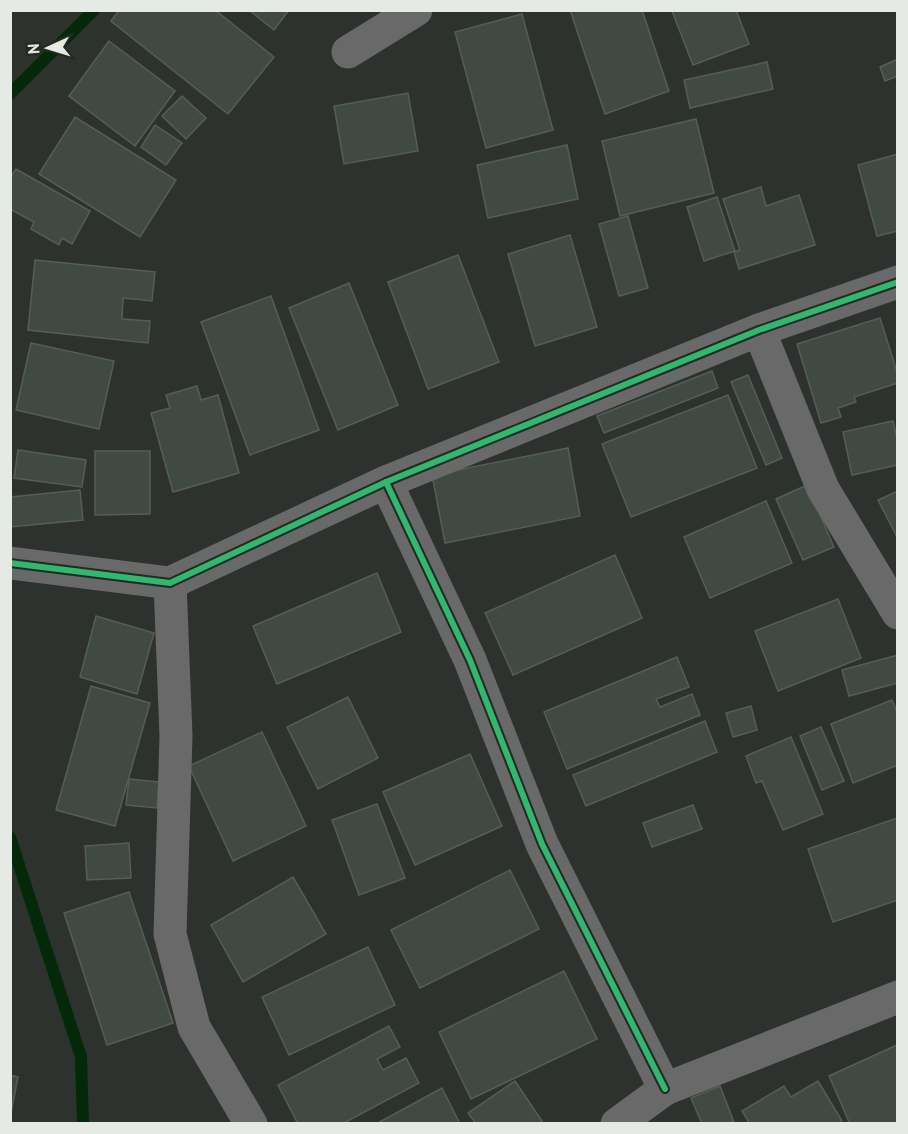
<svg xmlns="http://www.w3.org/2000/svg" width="908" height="1134" font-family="'PT Sans',sans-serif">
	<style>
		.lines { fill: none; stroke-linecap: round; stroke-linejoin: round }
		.stream { stroke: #042909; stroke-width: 12 }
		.building { fill: #414a42; stroke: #575c57; stroke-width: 1.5 }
		.minor { stroke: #686968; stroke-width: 33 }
		.cycleway-casing { stroke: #222a22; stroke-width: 10 }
		.cycleway { stroke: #33b770; stroke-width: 6 }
	</style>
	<rect width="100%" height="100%" fill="#2e322e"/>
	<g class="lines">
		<g class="stream">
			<polyline points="10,94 94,10"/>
			<polyline points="10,837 81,1057 83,1124"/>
		</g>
	</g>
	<g class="building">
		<polygon points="119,10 215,10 274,57 228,114 111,21"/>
		<polygon points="249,10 289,10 274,30"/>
		<polygon points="570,10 642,10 669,91 605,114"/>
		<polygon points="736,10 749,44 693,65 672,11"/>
		<polygon points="522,14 553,130 486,148 455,32"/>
		<polygon points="109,41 175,91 135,146 69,96"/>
		<polygon points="898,59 898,76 885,81 880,67"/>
		<polygon points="767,62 773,89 690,108 684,80"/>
		<polygon points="408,93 418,151 344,164 334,106"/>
		<polygon points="182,96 206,118 186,139 162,116"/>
		<polygon points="75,117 176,180 140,237 39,174"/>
		<polygon points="696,119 714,193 620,216 602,141"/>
		<polygon points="155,125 182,143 166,165 141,147"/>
		<polygon points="567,145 578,199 488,218 477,165"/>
		<polygon points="898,154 898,231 877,236 858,165"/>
		<polygon points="16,169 90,211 72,244 62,238 59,245 31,229 34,222 10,209 10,178"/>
		<polygon points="761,187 766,206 799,195 815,245 739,269 734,252 740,250 723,199"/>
		<polygon points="717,197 735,251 704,261 687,207"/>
		<polygon points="628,216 648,288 619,296 599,224"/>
		<polygon points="570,235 597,327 535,346 508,254"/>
		<polygon points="458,255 499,362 428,389 388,282"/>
		<polygon points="35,260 155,272 152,301 123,298 122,319 150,321 148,343 28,330"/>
		<polygon points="349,283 398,405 338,430 289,308"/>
		<polygon points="271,296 319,430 250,455 201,322"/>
		<polygon points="880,318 898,375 898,383 854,397 856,402 838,408 841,417 821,423 797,344"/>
		<polygon points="31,343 114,361 99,429 16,410"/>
		<polygon points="712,371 718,388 604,433 597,416"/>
		<polygon points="748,375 782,458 766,465 731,382"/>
		<polygon points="197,386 201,400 218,395 239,473 173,492 151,413 170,408 166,395"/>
		<polygon points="728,395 757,468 631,517 602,444"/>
		<polygon points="893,421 898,443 898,465 852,475 843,432"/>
		<polygon points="568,448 580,516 445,543 432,475"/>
		<polygon points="18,450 86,460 82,487 14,478"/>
		<polygon points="95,451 150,451 150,514 95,515"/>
		<polygon points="807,485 834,547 803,560 776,499"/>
		<polygon points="80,490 83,520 10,527 10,497"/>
		<polygon points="898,491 898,539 878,500"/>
		<polygon points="766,501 792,563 710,598 684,537"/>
		<polygon points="615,555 642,618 513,675 485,613"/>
		<polygon points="377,573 401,632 277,684 253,626"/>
		<polygon points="838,599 861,658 778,691 755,631"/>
		<polygon points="96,616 154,633 137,694 80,677"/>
		<polygon points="898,655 898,683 849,696 842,670"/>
		<polygon points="677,657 689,687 656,699 660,707 692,694 700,715 567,769 544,712"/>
		<polygon points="91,686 150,703 115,826 56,810"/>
		<polygon points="348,697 378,758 318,789 287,727"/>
		<polygon points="892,700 898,714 898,765 853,783 831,724"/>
		<polygon points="751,706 757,730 733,737 726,713"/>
		<polygon points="705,721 717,752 586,806 573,775"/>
		<polygon points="821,727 844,781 822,790 800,736"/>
		<polygon points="262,732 306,826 233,861 189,766"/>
		<polygon points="791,737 823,814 783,830 762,781 756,783 746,756"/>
		<polygon points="470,754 502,826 415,865 383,792"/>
		<polygon points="129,779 159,782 157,808 126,805"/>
		<polygon points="377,804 405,878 359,895 332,820"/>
		<polygon points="693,805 702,829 652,847 643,823"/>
		<polygon points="897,818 898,900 833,922 808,849"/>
		<polygon points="129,843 131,878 87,880 85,846"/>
		<polygon points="510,870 539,929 420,988 391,930"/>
		<polygon points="293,877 326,934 243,982 211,925"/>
		<polygon points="129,892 173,1023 107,1045 64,913"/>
		<polygon points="368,947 395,1005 289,1055 262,997"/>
		<polygon points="564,971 597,1039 471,1099 439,1032"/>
		<polygon points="389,1026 400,1047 377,1059 383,1070 406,1058 419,1083 342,1124 298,1124 278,1085"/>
		<polygon points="897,1045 898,1124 850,1124 829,1076"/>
		<polygon points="10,1075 18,1077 11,1113 10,1113"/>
		<polygon points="515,1081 542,1121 538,1124 476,1124 468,1113"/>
		<polygon points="818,1081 842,1121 839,1124 750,1124 742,1111 784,1086 791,1097"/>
		<polygon points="720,1086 734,1122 702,1124 691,1098"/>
		<polygon points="442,1088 460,1124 376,1124"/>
	</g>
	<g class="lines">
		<g class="minor">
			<polyline points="348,52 416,10"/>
			<polyline points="759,330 823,489 898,613"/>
			<polyline points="386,482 470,660 542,844 665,1089"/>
			<polyline points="10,563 170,583 386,482 759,330 898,282"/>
			<polyline points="170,583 176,736 170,934 194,1027 251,1124"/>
			<polyline points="617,1124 665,1089 898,997"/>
		</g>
		<g class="cycleway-casing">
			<g id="cycleway">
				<polyline points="386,482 470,660 542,844 665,1089"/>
				<polyline points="10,563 170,583 386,482 759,330 898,282"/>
			</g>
		</g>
		<use href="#cycleway" class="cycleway"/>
	</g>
	<rect width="908" height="1134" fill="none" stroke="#e5eae5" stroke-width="24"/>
	<g transform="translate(48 48) rotate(266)" stroke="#222a22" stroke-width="4.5" paint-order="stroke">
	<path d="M0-4.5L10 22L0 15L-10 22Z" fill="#e5eae5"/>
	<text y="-9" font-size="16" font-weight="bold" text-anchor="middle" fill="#e5eae5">N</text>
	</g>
</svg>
